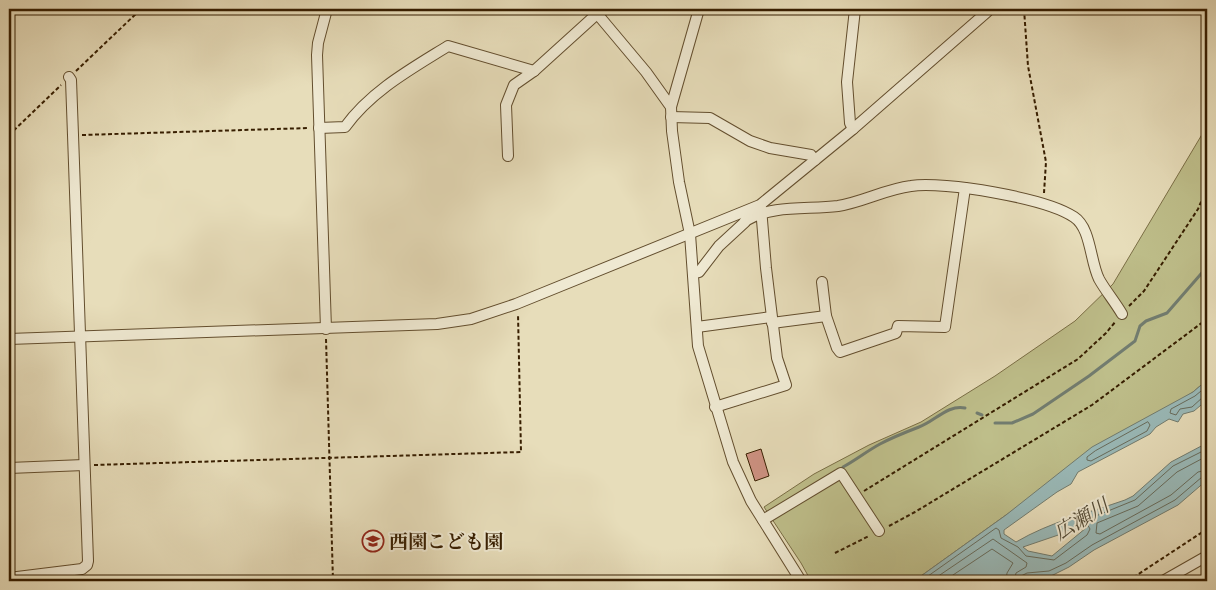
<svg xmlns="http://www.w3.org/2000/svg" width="1216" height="590" font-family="'EB Garamond','Noto Serif JP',serif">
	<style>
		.green { fill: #bebe8a; stroke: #7a6e45 }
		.water { fill: #9abab9; stroke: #727c6f; fill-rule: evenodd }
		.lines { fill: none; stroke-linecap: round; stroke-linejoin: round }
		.shore { stroke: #686c5c; stroke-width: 1 }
		.stream { stroke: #727c6f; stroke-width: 3 }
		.building { fill: #cf9384; stroke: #371e00 }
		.minor-casing { stroke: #634e2e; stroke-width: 12 }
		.path { stroke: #371e00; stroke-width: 2; stroke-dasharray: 4 2.5; stroke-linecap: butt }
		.minor { stroke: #efe9d2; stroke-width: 10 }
		.labels { text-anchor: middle; stroke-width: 4; stroke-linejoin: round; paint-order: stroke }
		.poi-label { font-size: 19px; font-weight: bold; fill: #371e00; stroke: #efe9d2; text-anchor: start }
		.water-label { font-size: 20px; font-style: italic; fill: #554d38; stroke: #efe9d2 }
	</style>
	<rect width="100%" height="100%" fill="#e7ddba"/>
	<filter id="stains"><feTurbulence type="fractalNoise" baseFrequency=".004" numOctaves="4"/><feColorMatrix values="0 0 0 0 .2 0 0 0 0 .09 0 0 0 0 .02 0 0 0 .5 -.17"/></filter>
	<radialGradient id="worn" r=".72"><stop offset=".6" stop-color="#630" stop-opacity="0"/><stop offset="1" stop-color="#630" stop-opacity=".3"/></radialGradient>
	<polygon class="green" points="1207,126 1207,380 1193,392 1006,515 914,581 811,581 801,563 764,507 814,474 869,445 921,422 995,376 1075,321 1113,284"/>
	<path class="water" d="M1207,380V400L1194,411L1183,414L1178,422L1169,419L1156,427L1150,434L1078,472L1071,484L1057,492L1004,530V534L1016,542C1050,522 1088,513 1125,500L1133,496L1171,462L1207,443V480L1178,505L1094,550L1069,567L1051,576L1027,578L1021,581H914L1006,515L1092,447L1193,392ZM1086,528L1052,556L1028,551L1023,547L1073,530Z"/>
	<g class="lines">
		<g class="shore">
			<polyline points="1207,386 1195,396 1171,409 1170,413 1176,415 1180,409 1192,407 1203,397 1207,397"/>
			<polygon points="1148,422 1150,425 1147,431 1091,461 1087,460 1087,457 1095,451"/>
			<polyline points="1207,456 1177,472 1138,506 1097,523 1096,533 1100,534 1171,495 1198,472 1207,470"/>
			<polyline points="921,581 996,528 999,530 1001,538 1018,547 1026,556 1054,560 1087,535 1090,529 1086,522 1086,520 1135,500 1173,466 1207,449"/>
			<polyline points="931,581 993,539 1027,563 1026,567 1016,573 1014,581"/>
			<polyline points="944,581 992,549 1013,563 1007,573 1006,581"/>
			<polyline points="1020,581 1021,576 1027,573 1049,571 1066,563 1092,545 1175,500 1202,477 1207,476"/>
		</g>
		<g class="stream">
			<polyline points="977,413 982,415"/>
			<polyline points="995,423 1012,423 1033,414 1089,376 1135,341 1140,326 1146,321 1167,313 1207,267"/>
			<path d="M843,467C856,460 867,451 880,444C893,437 906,432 919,427C934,422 948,404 965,408"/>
		</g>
	</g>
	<polygon class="building" points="761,449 769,476 755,481 746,454"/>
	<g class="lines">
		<g class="minor-casing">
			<g id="minor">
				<polyline points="699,9 671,107 672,131 679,182 690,234 698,346 733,462 751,501 801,581"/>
				<polyline points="594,10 646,72 671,107"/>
				<polyline points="671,117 710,118 750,141 770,148 811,155 815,160"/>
				<path d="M319,128L345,127C371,91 411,69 448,46L534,71"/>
				<polyline points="853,129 850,123 847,82 855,9"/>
				<polyline points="508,156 506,105 514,85 534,71 598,13 606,9"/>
				<path d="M745,221C773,204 808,210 838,206C863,202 886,189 911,186C944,181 1046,198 1074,217C1091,228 1090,261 1099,279C1105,290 1115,302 1122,314"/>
				<polyline points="693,273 699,272 719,246 745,222 748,216"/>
				<polyline points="822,282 826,316 837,348 840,352 896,333 898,326 945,327 965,188"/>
				<polyline points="772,323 826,316"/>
				<polyline points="697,327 771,317"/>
				<polyline points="326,329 317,55 318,43 327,9"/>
				<polyline points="9,339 437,324 471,319 516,304 760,205 853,129 987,12 988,9"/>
				<polyline points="715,407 786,385 777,358 766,268 761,208"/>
				<polyline points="9,468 84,465"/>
				<polyline points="763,520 841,473 879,531"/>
				<polyline points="9,578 82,569 87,565 88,561 73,135 71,80 69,77"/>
				<polyline points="1163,581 1207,556"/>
			</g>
		</g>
		<g class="path">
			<polyline points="1024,9 1028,66 1046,162 1044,193"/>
			<polyline points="76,71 141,9"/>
			<polyline points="9,135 61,85"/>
			<polyline points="82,135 309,128"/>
			<polyline points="1129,306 1144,291 1198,209 1207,188"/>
			<polyline points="326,339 333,581"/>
			<polyline points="94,465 521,452 518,314"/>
			<polyline points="864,491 1078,359 1106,333 1116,321"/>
			<polyline points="889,526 915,512 1092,405 1207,319"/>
			<polyline points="835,553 869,536"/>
			<polyline points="1128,581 1207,529"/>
		</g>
		<use href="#minor" class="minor"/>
	</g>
	<defs>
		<g id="school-ring" transform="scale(1.125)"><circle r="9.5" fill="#efe9d2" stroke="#8f2418" stroke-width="1.5"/><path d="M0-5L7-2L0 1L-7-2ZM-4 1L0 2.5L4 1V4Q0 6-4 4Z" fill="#8f2418"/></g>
	</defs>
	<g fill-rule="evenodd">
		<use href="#school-ring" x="373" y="541"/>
	</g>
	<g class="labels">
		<g class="poi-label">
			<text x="389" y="548">西園こども園</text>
		</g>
		<g class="water-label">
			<text transform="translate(1081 519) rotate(-31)" y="7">広瀬川</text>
		</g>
	</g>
	<rect width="1216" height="590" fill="none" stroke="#e7ddba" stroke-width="30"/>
	<rect x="10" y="10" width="1196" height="570" fill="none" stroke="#371e00" stroke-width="2.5"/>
	<rect x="15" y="15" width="1186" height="560" fill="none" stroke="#371e00"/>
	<rect width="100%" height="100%" filter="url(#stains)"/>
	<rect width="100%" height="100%" fill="url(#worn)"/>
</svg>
